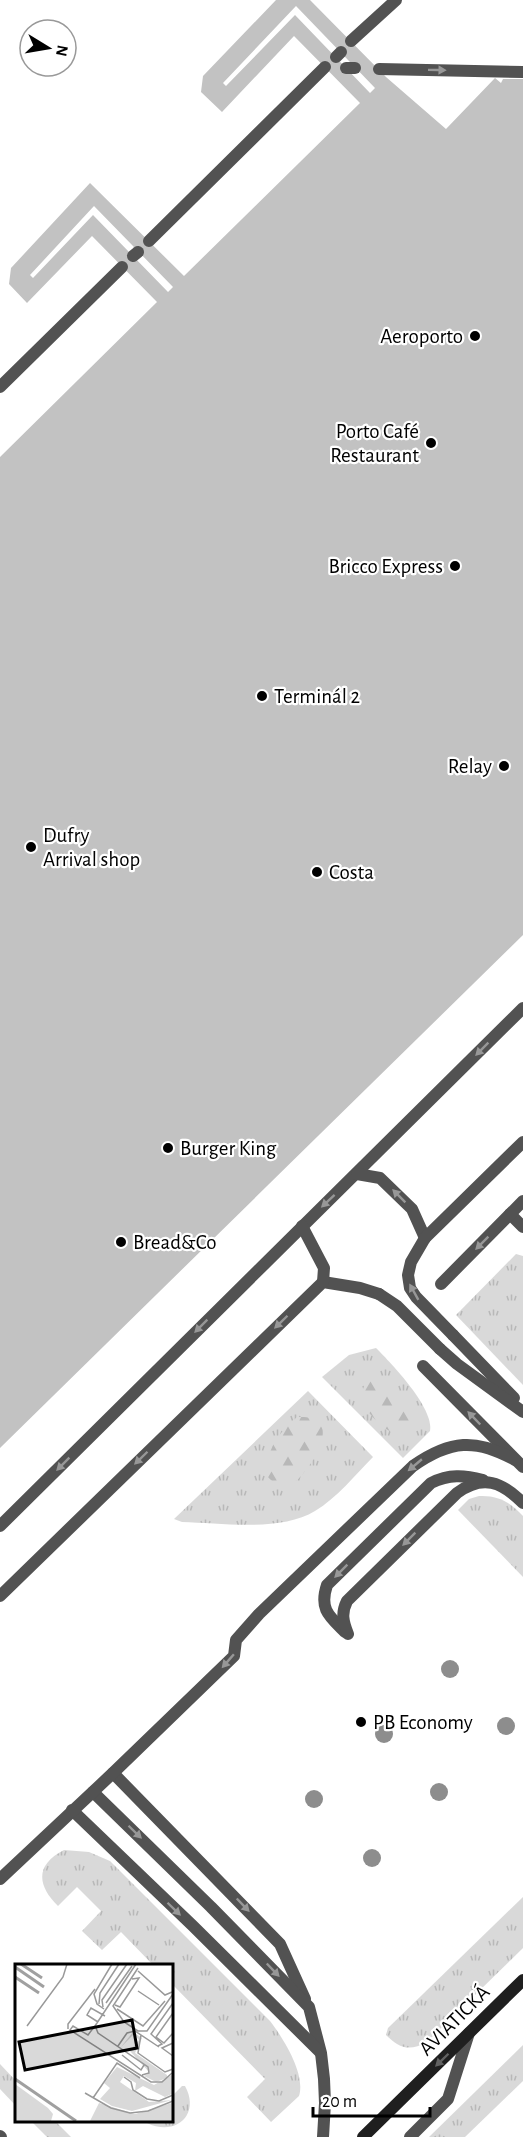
<svg xmlns="http://www.w3.org/2000/svg" width="523" height="2137" font-family="'Alegreya Sans',sans-serif">
	<style>
		.grass { fill: url(#grass-tufts) }
		.forest { fill: url(#forest-firs) }
		.building { fill: #c2c2c2; fill-rule: evenodd }
		.lines { fill: none; stroke-linecap: round; stroke-linejoin: round }
		.lane { stroke: #525252; stroke-width: 12 }
		.secondary { stroke: #1f1f1f; stroke-width: 12 }
		.lane-bridge { stroke: #525252; stroke-width: 12 }
		.tree { fill: #8d8d8d }
		.oneway { fill: #979797 }
		.oneway2 { fill: #626262 }
		.poi-dot { fill: #000; stroke: #fff; stroke-width: 2 }
		.labels { text-anchor: middle; stroke-width: 4.5; stroke-linejoin: round; paint-order: stroke }
		.poi-label { font-size: 21px; fill: #000; stroke: #fff; text-anchor: start }
		.street-label { font-size: 21px; fill: #000; stroke: #fff }
		.inset-river { fill: none; stroke: #a0a0a0; stroke-width: 3 }
		.inset-road { fill: none; stroke: #999; stroke-width: 1.5 }
		.view { fill: #000; fill-opacity: 0.15; stroke: #000; stroke-width: 3 }
		.inset-edge { fill: none; stroke: #000; stroke-width: 3 }
	</style>
	<defs>
		<pattern id="grass-tufts" width="24" height="20" patternUnits="userSpaceOnUse" patternTransform="scale(1.5)"><rect width="24" height="20" fill="#d9d9d9"/><path d="M3 7l-1-3M5 7V3M7 7l1-3M15 17l-1-3M17 17v-4M19 17l1-3" fill="none" stroke="#b8b8b8"/></pattern>
		<pattern id="forest-firs" width="22" height="20" patternUnits="userSpaceOnUse" patternTransform="scale(1.5)"><rect width="22" height="20" fill="#d9d9d9"/><path d="M5 1l3.5 6h-7zM16 11l3.5 6h-7z" fill="#b8b8b8"/></pattern>
	</defs>
	<rect width="100%" height="100%" fill="#fff"/>
	<g class="grass">
		<polygon points="516,1254 523,1256 523,1385 456,1315"/>
		<path d="M376,1348C392,1364 434,1408 430,1431L403,1458L322,1377L349,1355Z"/>
		<path d="M308,1391L373,1457C355,1475 337,1498 315,1511C281,1532 222,1523 182,1522L174,1519Z"/>
		<path d="M479,1496C498,1495 510,1502 523,1516V1577L458,1510L469,1499Z"/>
		<path d="M64,1850L89,1852L110,1861L270,2021C283,2038 306,2074 299,2096L271,2122L247,2097L265,2079L171,1983V1966H154L121,1932L102,1950L82,1931L101,1911L77,1887L58,1906C37,1885 35,1865 64,1850Z"/>
		<path d="M523,1897V1948L427,2042C409,2052 399,2048 386,2035L388,2028Z"/>
		<polygon points="523,2045 523,2081 465,2137 429,2137"/>
		<polygon points="0,2064 16,2081 16,2106 0,2089"/>
		<path d="M182,2086H185C201,2115 175,2137 147,2123V2121L171,2120V2097Z"/>
		<polygon points="31,2121 55,2121 71,2137 47,2137"/>
	</g>
	<g class="forest">
		<polygon points="375,1376 386,1378 412,1410 412,1419 406,1429 391,1432 380,1425 362,1405 363,1389 366,1381"/>
		<path d="M297,1417C334,1415 324,1442 311,1463C299,1480 286,1497 267,1476C267,1448 276,1436 297,1417Z"/>
	</g>
	<path class="building" d="M276,0H310L386,77L446,129L495,78L501,83L503,79H523V935L0,1448V457L157,302L92,236L27,303L9,284L11,268L90,183L184,276L360,103L294,36L222,112L201,92L203,76ZM296,6L375,88L370,93L295,15L226,86L223,83ZM94,206L173,287L168,292L93,215L33,278L30,275Z"/>
	<g class="lines">
		<g class="lane">
			<polyline points="351,41 396,0"/>
			<polyline points="336,57 341,52"/>
			<polyline points="346,68 355,68"/>
			<polyline points="379,69 523,72"/>
			<polyline points="149,241 325,67"/>
			<polyline points="133,256 138,252"/>
			<polyline points="0,387 122,267"/>
			<polyline points="510,1214 523,1227"/>
			<polyline points="441,1284 523,1201"/>
			<polyline points="453,1335 514,1398"/>
			<polyline points="440,1349 457,1364 523,1412"/>
			<polyline points="423,1366 523,1467"/>
			<polyline points="0,1526 523,1008"/>
			<polyline points="0,1596 323,1282 360,1288 379,1294"/>
			<path d="M345,1632C329,1616 319,1609 327,1585L431,1483C449,1474 464,1475 483,1480"/>
			<path d="M348,1634C343,1622 341,1613 347,1601L457,1493C483,1474 502,1482 523,1503"/>
			<polyline points="113,1773 280,1944 305,1999"/>
			<polyline points="93,1792 211,1907 309,2007 321,2053 324,2079 325,2103 323,2137"/>
			<polyline points="72,1810 193,1926 320,2052"/>
			<path d="M0,1879L113,1773L234,1656L236,1640L259,1614L413,1466C450,1440 476,1438 515,1460"/>
			<polyline points="0,2136 1,2137"/>
			<polyline points="410,2137 448,2099 469,2033"/>
		</g>
		<polyline class="secondary" points="363,2137 523,1980"/>
		<g class="lane-bridge">
			<polyline points="357,1174 380,1178 412,1209 425,1238"/>
			<polyline points="302,1226 324,1268 323,1282"/>
			<polyline points="379,1294 397,1306 440,1349"/>
			<polyline points="453,1335 416,1297 410,1288 408,1275 411,1262 425,1238 523,1142"/>
		</g>
	</g>
	<g class="tree">
		<circle cx="450" cy="1669" r="9"/>
		<circle cx="506" cy="1726" r="9"/>
		<circle cx="384" cy="1734" r="9"/>
		<circle cx="439" cy="1792" r="9"/>
		<circle cx="314" cy="1799" r="9"/>
		<circle cx="372" cy="1858" r="9"/>
	</g>
	<defs><path id="oneway-solid" d="M-6-.8H1V-3.2L6.5 0L1 3.2V.8H-6Z" transform="scale(1.5)"/></defs>
	<g class="oneway">
		<use href="#oneway-solid" transform="translate(437 70) rotate(1)"/>
		<use href="#oneway-solid" transform="translate(482 1049) rotate(135)"/>
		<use href="#oneway-solid" transform="translate(399 1196) rotate(-135)"/>
		<use href="#oneway-solid" transform="translate(328 1201) rotate(137)"/>
		<use href="#oneway-solid" transform="translate(482 1243) rotate(135)"/>
		<use href="#oneway-solid" transform="translate(414 1292) rotate(-119)"/>
		<use href="#oneway-solid" transform="translate(281 1322) rotate(136)"/>
		<use href="#oneway-solid" transform="translate(201 1326) rotate(135)"/>
		<use href="#oneway-solid" transform="translate(474 1418) rotate(-134)"/>
		<use href="#oneway-solid" transform="translate(141 1458) rotate(136)"/>
		<use href="#oneway-solid" transform="translate(63 1464) rotate(135)"/>
		<use href="#oneway-solid" transform="translate(415 1465) rotate(140)"/>
		<use href="#oneway-solid" transform="translate(409 1539) rotate(135)"/>
		<use href="#oneway-solid" transform="translate(341 1571) rotate(135)"/>
		<use href="#oneway-solid" transform="translate(228 1661) rotate(131)"/>
		<use href="#oneway-solid" transform="translate(135 1832) rotate(44)"/>
		<use href="#oneway-solid" transform="translate(243 1905) rotate(46)"/>
		<use href="#oneway-solid" transform="translate(174 1909) rotate(44)"/>
		<use href="#oneway-solid" transform="translate(273 1970) rotate(46)"/>
	</g>
	<use class="oneway2" href="#oneway-solid" transform="translate(442 2060) rotate(136)"/>
	<g class="poi-dot">
		<circle cx="475" cy="336" r="6"/>
		<circle cx="431" cy="443" r="6"/>
		<circle cx="455" cy="566" r="6"/>
		<circle cx="262" cy="696" r="6"/>
		<circle cx="504" cy="766" r="6"/>
		<circle cx="31" cy="847" r="6"/>
		<circle cx="317" cy="872" r="6"/>
		<circle cx="168" cy="1148" r="6"/>
		<circle cx="121" cy="1242" r="6"/>
		<circle cx="361" cy="1722" r="6"/>
	</g>
	<g class="labels">
		<g class="poi-label">
			<text x="463" y="343" text-anchor="end">Aeroporto</text>
			<text x="419" y="438" text-anchor="end">Porto Café<tspan x="419" dy="24">Restaurant</tspan></text>
			<text x="443" y="573" text-anchor="end">Bricco Express</text>
			<text x="274" y="703">Terminál 2</text>
			<text x="492" y="773" text-anchor="end">Relay</text>
			<text x="43" y="842">Dufry<tspan x="43" dy="24">Arrival shop</tspan></text>
			<text x="329" y="879">Costa</text>
			<text x="180" y="1155">Burger King</text>
			<text x="133" y="1249">Bread&amp;Co</text>
			<text x="373" y="1729">PB Economy</text>
		</g>
		<g class="street-label">
			<text transform="translate(454 2020) rotate(-45)" y="7">AVIATICKÁ</text>
		</g>
	</g>
	<g transform="translate(15 1964)">
		<rect width="158" height="158" fill="#fff"/>
		<path d="M118,68L127,74L120,89L152,111V114L141,118L129,112L135,109L115,87L124,76L119,70L106,83ZM102,103L139,121L157,111V130L150,133L128,122L120,127L121,119L109,112L105,118L134,138L157,136L117,147L97,142L85,135L95,124L89,119ZM0,120L33,144L38,150L36,157H0ZM84,139L120,150L157,139V157H75Z" fill="#d9d9d9"/>
		<path class="inset-river" d="M6,0L27,14M0,3L29,23M0,13L24,29M0,115L61,157"/>
		<path class="inset-road" d="M123,4L98,42L109,58L123,67H132L158,30M123,7L150,31L157,28M123,27L144,41M91,39L117,2M84,40L85,29L104,0M100,41L105,43L124,14L117,15M88,43L87,36L112,0M89,45L82,40L79,30L97,0M102,45L128,62L150,37M158,49L141,73L149,79L158,69M83,58L72,51L76,44L90,52M12,62L48,13L52,0M79,63L73,71L58,62L55,66L136,118H147L157,109M81,64L83,69L133,103L134,109L127,111M53,65V60L80,25M78,65L121,0M126,71L123,89L150,108L158,105M158,79L147,84L158,92M103,82L112,69L120,67L144,83M143,82L147,80L136,70L158,39M107,91L126,106L129,101M109,113L116,118L118,126L132,135L144,137L158,131M70,129L96,144L115,149L133,147L158,137M78,134L102,99L125,114"/>
		<path class="view" d="M117,56L122,84L10,106L4,78Z"/>
		<rect width="158" height="158" class="inset-edge"/>
	</g>
	<g transform="translate(48 48) rotate(101)"><circle r="28" fill="#ffffff" stroke="#999999" stroke-width="1.5"/>
	<path d="M0-4.5L10 22L0 15L-10 22Z" fill="#000000"/>
	<text y="-9" font-size="16" font-weight="bold" text-anchor="middle" fill="#000000">N</text>
	</g>
	<path d="M313 2107v9h117v-9" fill="none" stroke="#000000" stroke-width="3"/>
	<text x="322" y="2107" font-size="18" fill="#000000" stroke="#ffffff" stroke-width="4.5" paint-order="stroke">20 m</text>
</svg>
